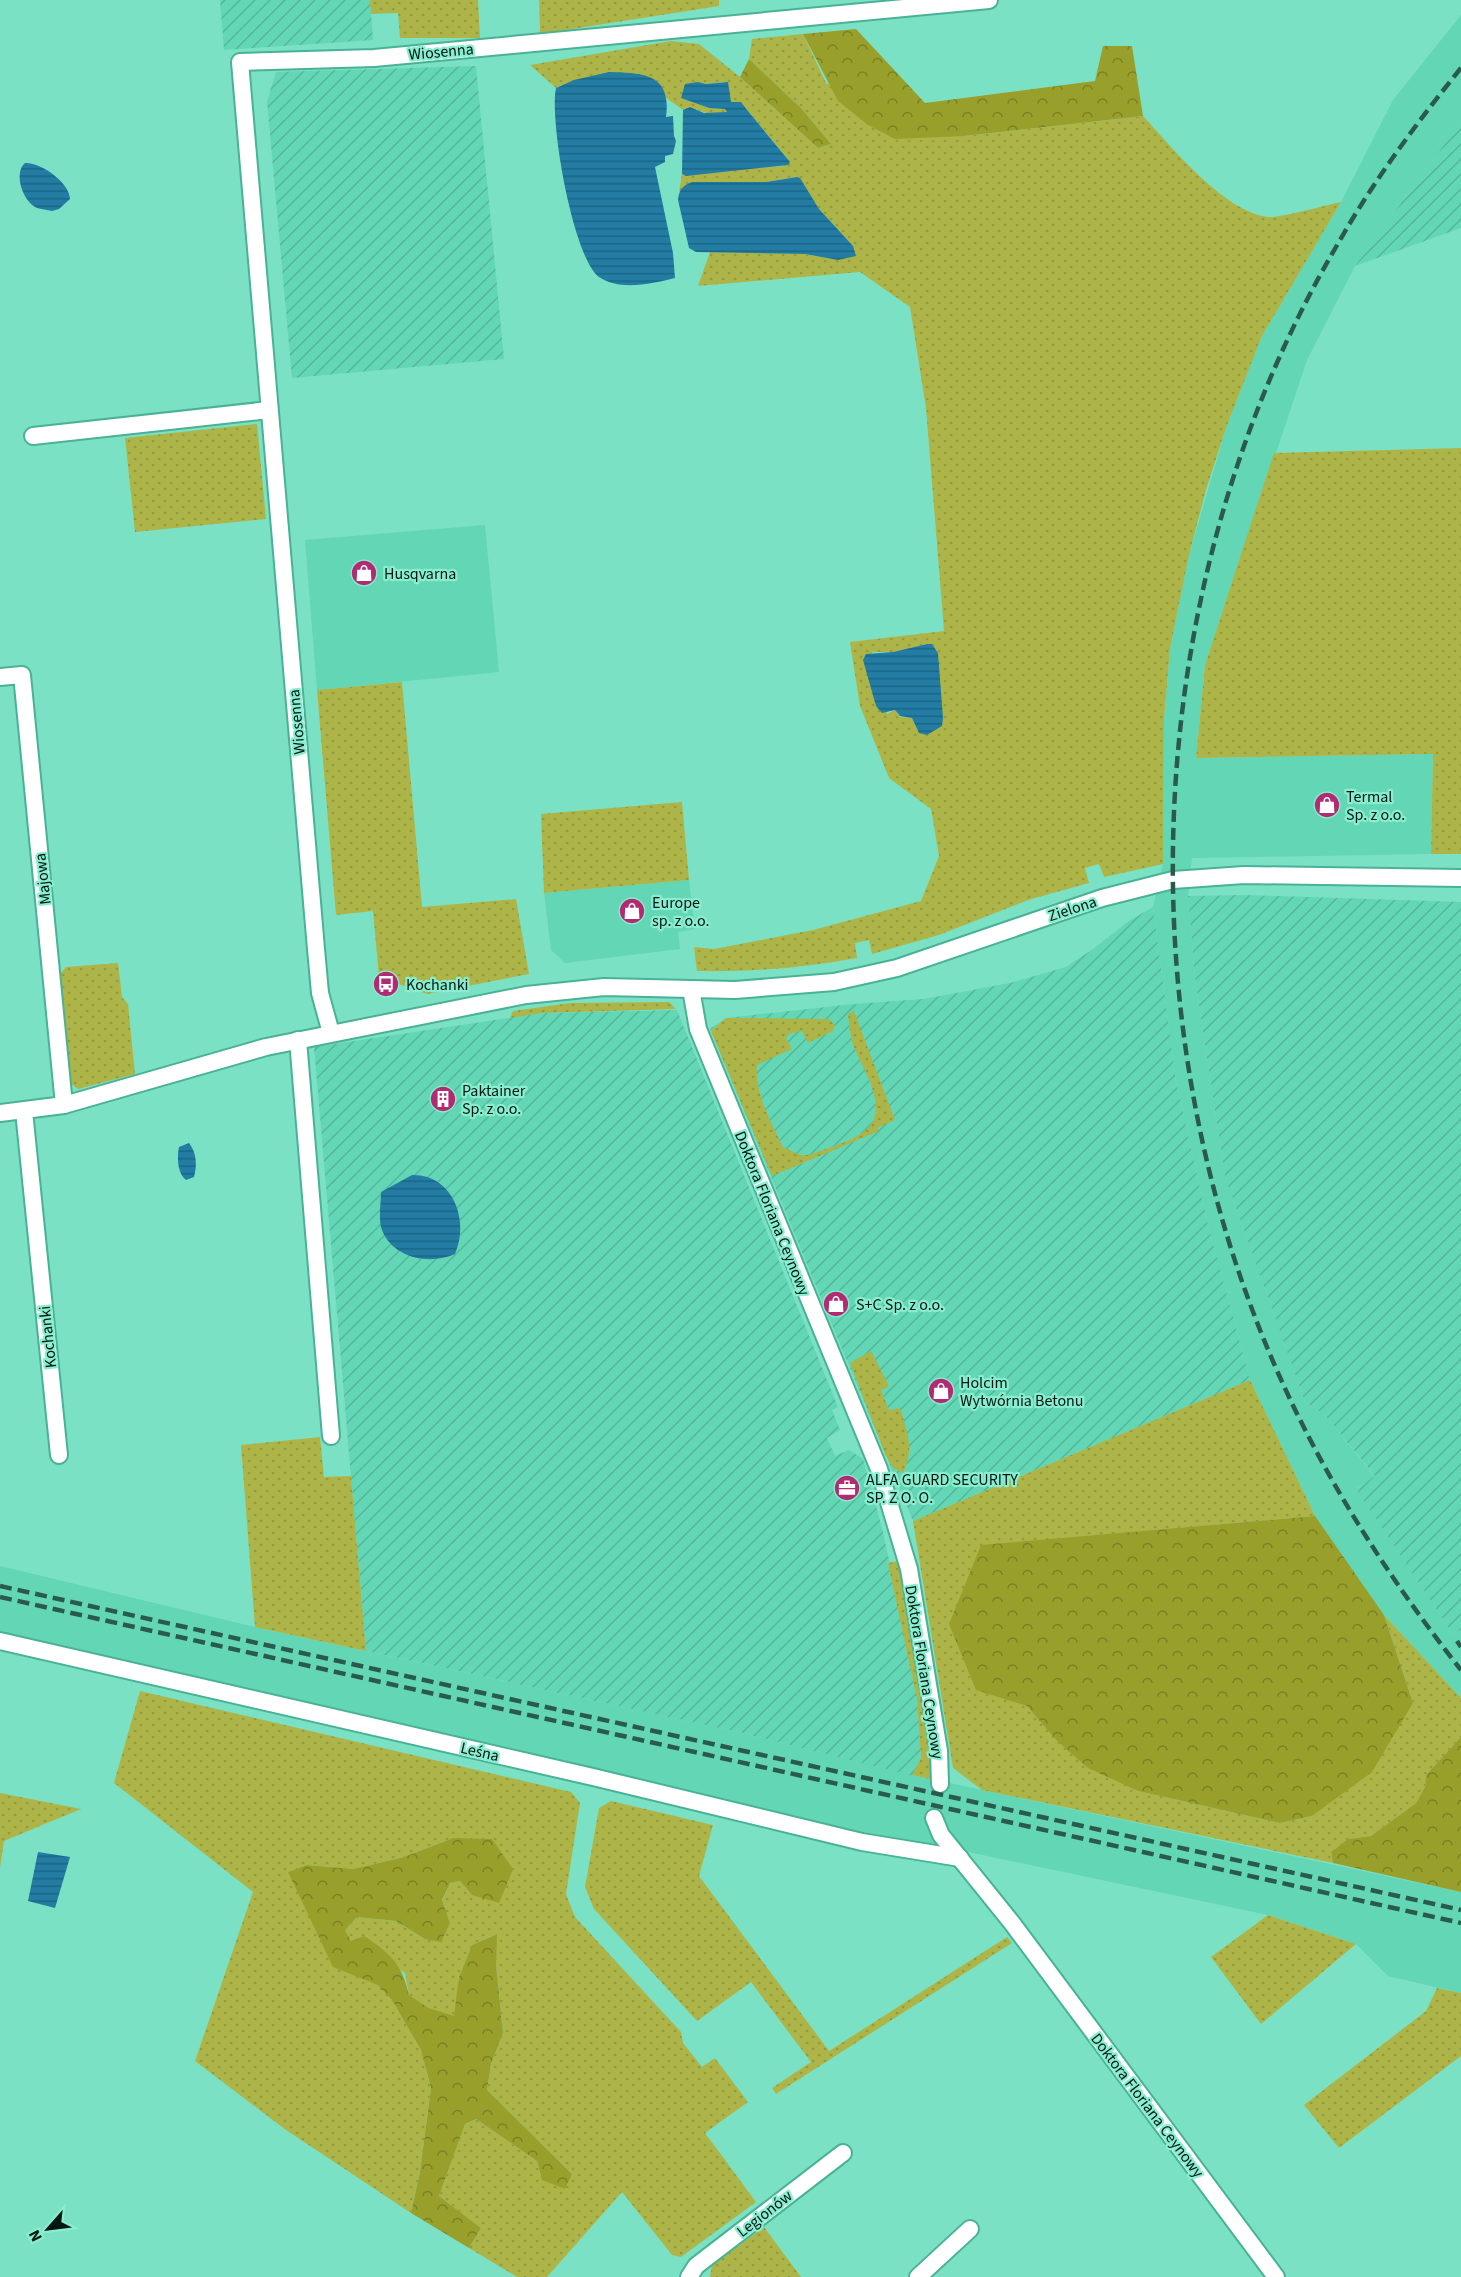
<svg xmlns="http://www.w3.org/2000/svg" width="1461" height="2277" font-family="'Source Sans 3',sans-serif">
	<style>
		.built { fill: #63d6b6 }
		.industrial { fill: url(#industrial-furrows) }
		.grass { fill: url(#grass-dots); fill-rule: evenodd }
		.forest { fill: url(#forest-crowns) }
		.water { fill: url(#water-rules) }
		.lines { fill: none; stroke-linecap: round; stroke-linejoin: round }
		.minor-casing { stroke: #49b296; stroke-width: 20 }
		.minor { stroke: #fff; stroke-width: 16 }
		.rail { stroke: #2a5a4c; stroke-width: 4.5; stroke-dasharray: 12 6; stroke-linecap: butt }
		.labels { text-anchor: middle; stroke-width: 4.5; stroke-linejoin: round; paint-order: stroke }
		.street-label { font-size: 16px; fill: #021711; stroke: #89eed0 }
		.poi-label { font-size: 16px; fill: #021711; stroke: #89eed0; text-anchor: start }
	</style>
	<defs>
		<pattern id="industrial-furrows" width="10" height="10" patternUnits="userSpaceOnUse" patternTransform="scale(1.5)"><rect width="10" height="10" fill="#63d6b6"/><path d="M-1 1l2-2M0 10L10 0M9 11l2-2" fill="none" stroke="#54b79b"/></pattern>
		<pattern id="grass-dots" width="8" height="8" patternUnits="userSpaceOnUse" patternTransform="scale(1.5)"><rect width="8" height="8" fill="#aeb548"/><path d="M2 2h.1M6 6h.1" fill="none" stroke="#949b3e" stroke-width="1.8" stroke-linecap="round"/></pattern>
		<pattern id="forest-crowns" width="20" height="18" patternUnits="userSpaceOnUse" patternTransform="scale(1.5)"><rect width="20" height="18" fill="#989f2a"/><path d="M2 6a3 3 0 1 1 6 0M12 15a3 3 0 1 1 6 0" fill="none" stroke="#7a8123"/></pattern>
		<pattern id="water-rules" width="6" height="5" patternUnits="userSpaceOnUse" patternTransform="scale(1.5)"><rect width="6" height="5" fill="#227ca4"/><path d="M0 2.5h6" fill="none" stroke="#1b6584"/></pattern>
	</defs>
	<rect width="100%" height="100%" fill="#7be1c4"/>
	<g class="built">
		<polygon points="1461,15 1461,122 1355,266 1307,360 1205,665 1196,758 1433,754 1431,854 1192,858 1188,896 1195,978 1225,1177 1305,1402 1324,1414 1375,1477 1356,1488 1453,1634 1461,1630 1461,1698 1384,1615 1315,1516 1250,1380 1208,1225 1176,1081 1153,907 1163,864 1164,720 1170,649 1189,555 1226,428 1262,336 1341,202 1393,100"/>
		<polygon points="485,525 499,672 317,690 305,540"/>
		<polygon points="689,880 695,929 678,932 680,949 565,963 551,950 544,893"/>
		<polygon points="0,1566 255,1627 738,1732 912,1775 1461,1892 1461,1993 1388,1976 1356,1944 1268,1915 930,1844 866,1834 461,1741 0,1631"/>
	</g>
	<g class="industrial">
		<polygon points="220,0 370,0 373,40 224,50"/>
		<polygon points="476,66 504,359 292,378 267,101 276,72"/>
		<polygon points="1461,122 1461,228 1355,266 1407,195"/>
		<polygon points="1244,895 1461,902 1461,1630 1453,1634 1356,1489 1375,1476 1324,1414 1305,1402 1225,1177 1195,978 1188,896"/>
		<polygon points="1153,907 1176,1081 1208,1225 1250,1380 913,1521 710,1029 726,1018 853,1004 924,999 1010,983 1066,967 1093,949 1129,921"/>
		<polygon points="677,1010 838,1407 832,1410 840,1430 827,1438 835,1456 849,1450 863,1459 882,1528 911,1659 918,1703 921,1758 913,1776 738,1732 366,1651 314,1047 542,1013"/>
	</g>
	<g class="grass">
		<polygon points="370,0 478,0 480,38 400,38 398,13 371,14"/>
		<polygon points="539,0 719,0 719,6 540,34"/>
		<path d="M803,34L826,83L964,136L1143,116C1173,148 1223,211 1268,217C1282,218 1325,205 1341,202L1262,336L1226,428L1206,490L1189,555L1170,649L1164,720L1163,864L1104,877L1099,864L1085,868L1089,883L1028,900L939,935L872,954L869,940L855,943L857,958C804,968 751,972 697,971L694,947L714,949L813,930L921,901L939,856L931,809L889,778L860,706L850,642L944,631L926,408L910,307L860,272L698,286L710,252L805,254L839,260L853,246L819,209L797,177L766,182H692L679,192L682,174L686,176L736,169L783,166L787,158L747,110L731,102L723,82L706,84L698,82L684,99L709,108L726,109L727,112C714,117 702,112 690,107L683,110L665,97L662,88L561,85L556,88L530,65L671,41L699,44L740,77L818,148L831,144L802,109L749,59L752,39ZM927,644H932L938,653V663L916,727L912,718L900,717L895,710L887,714L872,652H893Z"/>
		<polygon points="257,424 266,519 135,532 125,438"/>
		<polygon points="1461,448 1461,854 1431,854 1433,754 1196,758 1205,665 1274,453"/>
		<polygon points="402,682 422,907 516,899 529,974 427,994 379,977 373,911 336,915 317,690"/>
		<polygon points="682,802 689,880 544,893 541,814"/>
		<polygon points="118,963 122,997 128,1004 135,1074 78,1089 70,1083 61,973 66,967"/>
		<polygon points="669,1002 676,1009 542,1013 510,1018 513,1011 570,1003"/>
		<path d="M854,1011L895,1120L877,1128L879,1131L772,1176L711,1031L726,1018L829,1019L835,1025L833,1031L808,1043L802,1031L789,1034L786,1038L792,1049L757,1065C755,1094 771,1122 783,1147L800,1155H809C827,1148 853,1142 868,1128C890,1106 860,1065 852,1042C850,1033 849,1023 848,1014Z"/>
		<path d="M871,1351L889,1386L881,1390L889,1410L900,1408C907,1431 915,1450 903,1473L893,1468L885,1454L850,1363Z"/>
		<polygon points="1250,1380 1315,1516 1122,1533 976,1689 1027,1706 1056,1740 1138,1791 1280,1823 1312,1816 1413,1703 1384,1615 1461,1698 1461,1737 1426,1775 1425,1787 1416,1803 1371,1836 1348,1839 1331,1852 1333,1863 982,1790 953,1768 913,1521"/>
		<polygon points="320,1437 324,1477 351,1476 366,1651 255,1627 241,1445"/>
		<polygon points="899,1561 933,1764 930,1779 912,1775 921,1758 917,1699 888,1563"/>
		<polygon points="140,1691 571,1792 580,1803 566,1894 575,1917 681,2032 683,2043 702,2067 715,2058 748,2102 705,2133 756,2202 681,2257 672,2255 622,2192 547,2277 517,2277 469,2248 481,2228 439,2196 465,2124 476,2119 537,2161 542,2180 572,2174 487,2090 491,2064 503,2033 496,1965 496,1934 472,1945 459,1977 455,2017 429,2008 409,1995 405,1973 351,1941 345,1930 357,1917 396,1921 425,1939 450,1923 442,1901 450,1883 460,1881 472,1895 453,1838 404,1857 353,1869 307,1865 288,1872 392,2000 421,2050 431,2088 420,2172 411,2213 286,2130 195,2061 253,1892 114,1783"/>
		<polygon points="0,1793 81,1809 4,1841 0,1868"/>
		<polygon points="611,1801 713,1825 699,1876 829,2051 1007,1937 1012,1943 776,2094 772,2088 811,2062 751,1982 697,2021 594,1909 585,1887 599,1808"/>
		<polygon points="1268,1915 1356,1944 1261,2024 1211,1957"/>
		<polygon points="1437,1988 1461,1993 1461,2056 1339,2148 1304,2105 1426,2011"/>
		<polygon points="764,2227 801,2277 710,2277 712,2265"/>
	</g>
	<g class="forest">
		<polygon points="856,29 925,103 1095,81 1103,46 1132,46 1143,116 964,136 895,139 868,125 838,101 803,34"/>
		<polygon points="749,59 802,109 831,144 818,148 740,77"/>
		<polygon points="1315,1516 1384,1615 1413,1703 1372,1772 1312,1816 1280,1823 1138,1791 1088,1768 1056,1740 1027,1706 976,1690 949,1624 981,1545"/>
		<polygon points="1461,1737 1461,1892 1333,1863 1331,1852 1348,1839 1371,1836 1416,1803 1425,1787 1426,1775"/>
		<path d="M453,1838L492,1839L513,1869L499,1903L472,1895L460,1881L450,1883L442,1900L450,1923L441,1942L425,1939L396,1921L357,1917L345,1930L351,1941L364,1936C390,1953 402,1964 409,1995L429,2008L454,2016L459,1977L472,1945L497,1934L496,1965L503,2033L491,2064L487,2090L572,2174L565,2189L542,2180L537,2161L476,2119L465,2124L439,2196L481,2228L469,2248L411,2213L420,2172L431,2088L421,2050L392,2000L378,1985L333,1967L288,1872L307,1865L353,1869L404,1857Z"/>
	</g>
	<g class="water">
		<path d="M609,72C642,73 672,73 666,117L673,116L674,136L676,141L673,154L665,156V162L655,167L673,253L675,278C652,284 619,291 599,277C573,258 549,120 556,88L574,80Z"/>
		<polygon points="698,82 706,84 728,82 731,102 741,102 747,110 790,162 788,165 686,176 682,174 683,110 690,107 704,113 727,112 725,109 709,108 681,98 685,84"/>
		<path d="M25,163C41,162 70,183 70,199L59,209L52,211C47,210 41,209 37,208C23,202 13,173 25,163Z"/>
		<path d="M797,177L800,178L819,209L853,246L856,256L838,260L805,254L696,252L689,248L678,200C679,190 682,186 692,182H766Z"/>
		<polygon points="927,644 932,644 938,653 943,718 942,726 927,735 919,733 912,718 900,716 895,710 882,713 876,706 863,660 866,654 893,652"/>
		<path d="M189,1143C197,1153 197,1166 194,1177L186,1180C177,1173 177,1157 179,1147Z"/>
		<path d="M412,1175C453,1174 470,1221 455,1254C431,1265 393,1259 382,1230C378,1220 381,1203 381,1192Z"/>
		<polygon points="38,1852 70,1857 55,1908 28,1901"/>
	</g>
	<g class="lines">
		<g class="minor-casing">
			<g id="minor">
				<polyline points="33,436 269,410"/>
				<polyline points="0,677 22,675 64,1105"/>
				<polyline points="691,989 698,1029 879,1469 909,1569 939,1751 940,1784"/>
				<polyline points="331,1033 320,993 316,949 240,62 374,58 989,0"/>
				<polyline points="298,1040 331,1436"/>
				<polyline points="24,1111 59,1455"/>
				<polyline points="0,1113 64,1105 266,1047 526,995 604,987 735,990 834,982 897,968 1102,898 1173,880 1244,875 1461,878"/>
				<polyline points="0,1641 593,1777 862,1842 960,1858"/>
				<polyline points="934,1818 941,1835 1012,1923 1276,2277"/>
				<polyline points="689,2277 696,2266 843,2153"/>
				<polyline points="918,2277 970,2229"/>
			</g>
		</g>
		<use href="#minor" class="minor"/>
		<g class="rail">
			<path d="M1461,68C1415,125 1372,183 1336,247C1150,565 1123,974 1255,1317C1304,1446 1376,1562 1461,1670"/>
			<polyline points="0,1586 1461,1910"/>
			<polyline points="0,1597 1461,1923"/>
			<polyline points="1457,1641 1461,1647"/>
		</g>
	</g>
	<defs>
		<g id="shop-disc" transform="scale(1.35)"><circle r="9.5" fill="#b02b72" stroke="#89eed0"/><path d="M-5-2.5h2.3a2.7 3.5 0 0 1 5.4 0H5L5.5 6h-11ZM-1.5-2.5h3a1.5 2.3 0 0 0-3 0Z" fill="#fff"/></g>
		<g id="bus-disc" transform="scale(1.35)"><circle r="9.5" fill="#b02b72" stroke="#89eed0"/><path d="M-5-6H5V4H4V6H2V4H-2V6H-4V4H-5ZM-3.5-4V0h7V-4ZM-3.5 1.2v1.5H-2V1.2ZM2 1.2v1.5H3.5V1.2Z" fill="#fff"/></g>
		<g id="building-disc" transform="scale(1.35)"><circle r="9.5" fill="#b02b72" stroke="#89eed0"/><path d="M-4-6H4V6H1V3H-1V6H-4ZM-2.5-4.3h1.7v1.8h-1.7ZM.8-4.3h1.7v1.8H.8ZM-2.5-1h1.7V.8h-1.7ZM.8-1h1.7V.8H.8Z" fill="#fff"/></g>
		<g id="office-disc" transform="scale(1.35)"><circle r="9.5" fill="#b02b72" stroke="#89eed0"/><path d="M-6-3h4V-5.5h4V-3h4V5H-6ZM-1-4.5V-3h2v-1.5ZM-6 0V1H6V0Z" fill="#fff"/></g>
	</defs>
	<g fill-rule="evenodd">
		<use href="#shop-disc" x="364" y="573"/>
		<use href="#shop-disc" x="1327" y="805"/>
		<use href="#shop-disc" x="632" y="911"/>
		<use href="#bus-disc" x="386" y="984"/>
		<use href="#building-disc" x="443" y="1099"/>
		<use href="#shop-disc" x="836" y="1304"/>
		<use href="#shop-disc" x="941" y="1391"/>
		<use href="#office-disc" x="847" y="1488"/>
	</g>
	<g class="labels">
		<g class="street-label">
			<text transform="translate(441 51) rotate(-5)" y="6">Wiosenna</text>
			<text transform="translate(296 722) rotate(-95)" y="6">Wiosenna</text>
			<text transform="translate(42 879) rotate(-96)" y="6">Majowa</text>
			<text transform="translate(1072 908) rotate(-18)" y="6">Zielona</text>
			<text transform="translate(773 1213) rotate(68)" y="6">Doktora Floriana Ceynowy</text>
			<text transform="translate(47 1337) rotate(-96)" y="6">Kochanki</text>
			<text transform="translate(925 1672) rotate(81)" y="6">Doktora Floriana Ceynowy</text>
			<text transform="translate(480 1751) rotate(13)" y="6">Leśna</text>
			<text transform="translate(1148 2105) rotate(53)" y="6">Doktora Floriana Ceynowy</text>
			<text transform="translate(764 2213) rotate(-38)" y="6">Legionów</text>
		</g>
		<g class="poi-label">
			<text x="384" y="579">Husqvarna</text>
			<text x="1346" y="802">Termal<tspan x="1346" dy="18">Sp. z o.o.</tspan></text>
			<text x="652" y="908">Europe<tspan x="652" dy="18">sp. z o.o.</tspan></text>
			<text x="406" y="990">Kochanki</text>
			<text x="462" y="1096">Paktainer<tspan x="462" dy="18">Sp. z o.o.</tspan></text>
			<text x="856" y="1310">S+C Sp. z o.o.</text>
			<text x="960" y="1388">Holcim<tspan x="960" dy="18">Wytwórnia Betonu</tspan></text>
			<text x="866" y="1485">ALFA GUARD SECURITY<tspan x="866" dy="18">SP. Z O. O.</tspan></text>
		</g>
	</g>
	<g transform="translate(48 2229) rotate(242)" stroke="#89eed0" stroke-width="4.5" paint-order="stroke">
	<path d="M0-4.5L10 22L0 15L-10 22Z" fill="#021711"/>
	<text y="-9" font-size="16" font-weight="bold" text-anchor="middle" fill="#021711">N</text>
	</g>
</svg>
